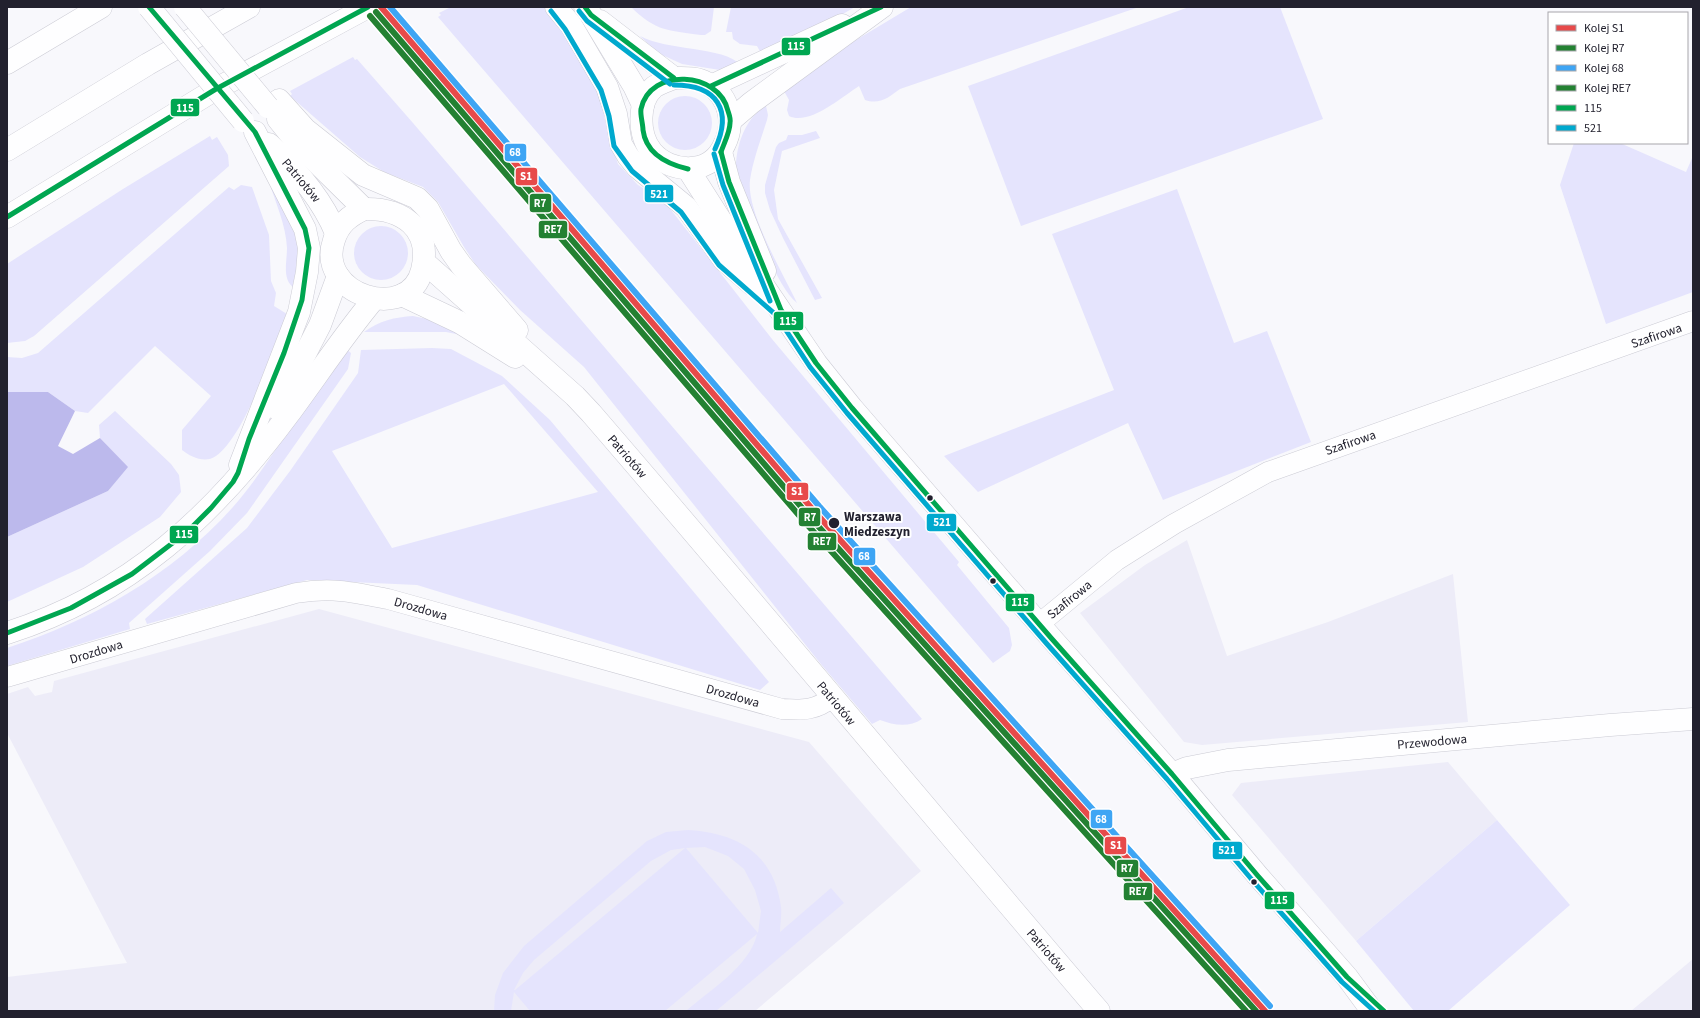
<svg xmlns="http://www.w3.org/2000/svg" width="1700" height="1018" font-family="'Source Sans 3',sans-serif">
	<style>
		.built { fill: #edecf8 }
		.green { fill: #e5e4fd; fill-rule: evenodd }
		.water { fill: #bcb9ec }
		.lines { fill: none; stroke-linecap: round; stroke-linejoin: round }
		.street-casing { stroke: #cbcbd4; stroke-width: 21 }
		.secondary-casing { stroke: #cbcbd4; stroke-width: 23 }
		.highway-casing { stroke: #cbcbd4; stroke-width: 23 }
		.street { stroke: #fefeff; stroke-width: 20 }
		.secondary { stroke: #fefeff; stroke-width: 22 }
		.highway { stroke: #fefeff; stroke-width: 22 }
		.secondary-bridge-casing { stroke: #cbcbd4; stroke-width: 23; stroke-linecap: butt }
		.secondary-bridge { stroke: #fefeff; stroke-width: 22 }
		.bus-1-casing { stroke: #fff; stroke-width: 8 }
		.bus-2-casing { stroke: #fff; stroke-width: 8 }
		.bus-1 { stroke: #00a651; stroke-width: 5 }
		.bus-2 { stroke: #00a9ce; stroke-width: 5 }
		.rail-1-casing { stroke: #fff; stroke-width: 9 }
		.rail-2-casing { stroke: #fff; stroke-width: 9 }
		.rail-3-casing { stroke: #fff; stroke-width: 9 }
		.rail-4-casing { stroke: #fff; stroke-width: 9 }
		.rail-1 { stroke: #e74a4a; stroke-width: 6 }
		.rail-2 { stroke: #238132; stroke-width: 6 }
		.rail-3 { stroke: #3ea5f4; stroke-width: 6 }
		.rail-4 { stroke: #238132; stroke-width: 6 }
		.bus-dot { fill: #22212e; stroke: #fff; stroke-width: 1.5 }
		.labels { text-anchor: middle; stroke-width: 4; stroke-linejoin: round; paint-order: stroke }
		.street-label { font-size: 13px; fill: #22212e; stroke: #fff }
		.stop-label { font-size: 13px; font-weight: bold; fill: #22212e; stroke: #fff; text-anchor: start }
		.line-badge { stroke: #fff; stroke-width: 1.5 }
		.badge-label { font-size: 11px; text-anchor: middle; font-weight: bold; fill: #fff }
	</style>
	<rect width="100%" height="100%" fill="#f8f8fc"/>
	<g class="built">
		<polygon points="1187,540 1227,656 1328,622 1453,574 1468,722 1202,745 1184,742 1080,613 1145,565"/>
		<polygon points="319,609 809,742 921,871 755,1011 7,1011 7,977 127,963 7,733 7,694 28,687 35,696 43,694 52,692 54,681"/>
		<polygon points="1448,762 1497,820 1356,941 1232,795 1241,783"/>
		<polygon points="1693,959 1693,1011 1631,1011 1649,996"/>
	</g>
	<g class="green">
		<polygon points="451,7 546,7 552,14 596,90 603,109 607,130 618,164 638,185 664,201 772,339 959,562 957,565 1009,628 1012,645 1010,651 993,663 438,17 441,15 439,13"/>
		<path d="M631,7H714L711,31L705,35H701C667,30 657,32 631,7Z"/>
		<polygon points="731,7 855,7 815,30 762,55 757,46 740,44 733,39 732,32 726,32"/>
		<path d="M911,7H1139L900,89C889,97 880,105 865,100L859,86C842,97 809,126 789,116L787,110L789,100L784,91L851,43Z"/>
		<polygon points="1189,7 1280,7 1323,119 1021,226 968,86"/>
		<path d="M640,36C667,51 723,46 741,65L720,70L682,64L658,53Z"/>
		<path d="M353,57L355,60L357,59L413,123L922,719C909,728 893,725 880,720L872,724L820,663L584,367L520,310L476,265L464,247L438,202L423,187L384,172L360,157L290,96L292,94L290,91Z"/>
		<circle cx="685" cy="123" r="27"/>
		<path d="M766,106L768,115L767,120C761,139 753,160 750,180C746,212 783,273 797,303C773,284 748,203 736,172C735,149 744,118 766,106Z"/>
		<polygon points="816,131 820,138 782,151 774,190 778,219 822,298 815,300 783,238 770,210 765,193 765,185 776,147 779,143 786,140 788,135 802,135"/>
		<polygon points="210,136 212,140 217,137 228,155 229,166 34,336 25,341 7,343 7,264 123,189"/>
		<polygon points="1574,143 1620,143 1686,172 1693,156 1693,292 1606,324 1560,185"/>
		<path d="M268,179C282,204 301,232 299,263C298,271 295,279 293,287C282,279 287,261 287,248C286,225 275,201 268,179Z"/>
		<path d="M241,185L252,187L269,235L271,281L276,293L274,306L287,314C273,350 246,434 216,456C205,464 191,457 182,450V430L211,396L155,346L88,413L75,411L48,392H7V357L22,358L38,353L229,187L234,190Z"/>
		<polygon points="1177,189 1234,343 1267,331 1311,442 1163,500 1128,423 978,492 944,456 1114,390 1052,234"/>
		<circle cx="381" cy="253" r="27"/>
		<path d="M413,316L432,320L461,335L446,332H364C379,321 395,317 413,316Z"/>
		<path d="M345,348L351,353L348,369L247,513L210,551L129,623L130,629L7,666V648C93,620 172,575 233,507C255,482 273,453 292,426C309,400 327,374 345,348Z"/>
		<path d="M432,348L451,349L502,376L550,420L769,682L760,690L417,585L307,580L147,624L145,619L247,528L290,471L358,373L361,350ZM504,384L598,492L392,548L332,451Z"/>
		<polygon points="115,411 171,464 179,475 181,492 160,517 83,567 7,602 7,537 108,491 127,467 100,438 99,425"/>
		<polygon points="1497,820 1570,905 1448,1011 1414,1011 1356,941"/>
		<path d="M688,830C738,833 774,854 781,907C782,915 780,924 780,932L831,888L844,903L716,1011H686C710,990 750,966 757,934L665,1011H530L514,992L511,1011H494L495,995L503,973L524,946L647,841L666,832ZM705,847L728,856L744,869L755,890L761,911L758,933L686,848ZM685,848L515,990H514L523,973L534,960L651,861L671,850Z"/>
	</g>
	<polygon class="water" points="7,392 48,392 75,411 58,446 73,454 100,438 128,467 108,491 7,537"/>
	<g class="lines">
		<g class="street-casing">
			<g id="street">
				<polyline points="1039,624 1117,560 1174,524 1268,472 1693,321"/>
				<path d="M7,677L296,593C332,587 353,592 388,599L782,709C802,710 816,711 832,697"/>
			</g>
		</g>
		<g class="secondary-casing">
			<g id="secondary">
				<polyline points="556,7 571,25 607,87 616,114 621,144 628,156 637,167 686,207 724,260 753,285"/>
				<polyline points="585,7 591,15 634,86 643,105"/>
				<polyline points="600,21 674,78"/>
				<path d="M674,78C684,78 697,77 707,83C731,97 736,126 722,149C708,175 670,173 652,152C638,135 637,102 654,87C660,83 667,81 674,78Z"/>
				<polyline points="711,86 842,25"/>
				<polyline points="279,100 305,129 363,175 417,198 428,209 451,251 461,265 517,330"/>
				<polyline points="278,119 299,145 364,209"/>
				<polyline points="730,121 751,103 882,7"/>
				<path d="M269,144C296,169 322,199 336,233"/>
				<polyline points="721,152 729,182 765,271"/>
				<polyline points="688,169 744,257 816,363 852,408 1052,639 1172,774 1258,876 1347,977 1372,1011"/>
				<path d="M364,209C402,208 432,228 422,270C409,324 315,295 334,240C339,224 349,216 364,209Z"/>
				<polyline points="7,217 216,89 368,7"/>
				<path d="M424,262L575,396L591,413C762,611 929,812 1099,1011"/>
				<polyline points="402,295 459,322 515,357"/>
				<polyline points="272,407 302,360 320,325 338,276"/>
				<polyline points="240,465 299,312 307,272 309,248 305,229 255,132"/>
				<path d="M7,633C130,594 213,516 288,415C317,376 343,336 374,299"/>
				<polyline points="1172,774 1187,768 1228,760 1610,725 1693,719"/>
			</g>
		</g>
		<g class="highway-casing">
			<g id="highway">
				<polyline points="7,63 101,7"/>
				<polyline points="7,150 148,64 249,7"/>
			</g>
		</g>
		<use href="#street" class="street"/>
		<use href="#secondary" class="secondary"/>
		<use href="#highway" class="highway"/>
		<g class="secondary-bridge-casing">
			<g id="secondary-bridge">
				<polyline points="149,7 243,121"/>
				<polyline points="185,7 268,107"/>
			</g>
		</g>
		<use href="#secondary-bridge" class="secondary-bridge"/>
		<g class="bus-1-casing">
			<g id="bus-1">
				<polyline points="585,7 591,15 674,78"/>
				<polyline points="711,86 881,7"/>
				<polyline points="721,152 729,182 781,310 816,363 852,408 1052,639 1172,774 1258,876 1347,977 1384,1011"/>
				<path d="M688,169C667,164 646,154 643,130C643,124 640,115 641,109C650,67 719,71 728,111C729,114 731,119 730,123C730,132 724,143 721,152"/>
				<polyline points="7,217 216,89 368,7"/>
				<polyline points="7,633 71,608 132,574 187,532 211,508 233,482 238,473 249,439 284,353 302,300 309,248 305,229 255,132 149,7"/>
			</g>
		</g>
		<g class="bus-2-casing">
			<g id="bus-2">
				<polyline points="551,11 565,29 601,90 609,116 614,146 632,171 681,212 719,265 776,315 810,367 847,413 1047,644 1167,779 1253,881 1342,982 1374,1011"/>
				<polyline points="579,11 587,21 670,84"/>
				<path d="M674,85C717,85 733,110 715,149"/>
				<polyline points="714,154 723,185 770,301"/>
			</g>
		</g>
		<use href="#bus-1" class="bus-1"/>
		<use href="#bus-2" class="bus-2"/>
		<g class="rail-1-casing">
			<polyline id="rail-1" points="381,7 814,511 1265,1011"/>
		</g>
		<g class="rail-2-casing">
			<polyline id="rail-2" points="376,12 809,516 1256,1011"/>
		</g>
		<g class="rail-3-casing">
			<polyline id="rail-3" points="390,7 819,506 1270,1006"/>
		</g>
		<g class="rail-4-casing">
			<polyline id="rail-4" points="370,16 803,520 1246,1011"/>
		</g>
		<use href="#rail-1" class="rail-1"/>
		<use href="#rail-2" class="rail-2"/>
		<use href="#rail-3" class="rail-3"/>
		<use href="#rail-4" class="rail-4"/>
	</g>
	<g class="bus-dot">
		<circle cx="930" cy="498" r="3.5"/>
		<circle cx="834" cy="523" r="6"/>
		<circle cx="993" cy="581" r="3.5"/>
		<circle cx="1254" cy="882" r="3.5"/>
	</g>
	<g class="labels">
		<g class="street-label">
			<text transform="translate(302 180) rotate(50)" y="5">Patriotów</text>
			<text transform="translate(1656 335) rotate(-19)" y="5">Szafirowa</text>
			<text transform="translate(1350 442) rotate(-19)" y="5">Szafirowa</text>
			<text transform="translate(628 456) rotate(49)" y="5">Patriotów</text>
			<text transform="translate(1069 599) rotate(-39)" y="5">Szafirowa</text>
			<text transform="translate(421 608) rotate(16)" y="5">Drozdowa</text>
			<text transform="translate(96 651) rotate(-17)" y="5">Drozdowa</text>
			<text transform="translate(733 695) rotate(16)" y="5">Drozdowa</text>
			<text transform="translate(837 703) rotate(50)" y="5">Patriotów</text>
			<text transform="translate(1432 741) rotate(-5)" y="5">Przewodowa</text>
			<text transform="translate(1047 950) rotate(49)" y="5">Patriotów</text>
		</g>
		<g class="stop-label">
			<text x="844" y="521">Warszawa<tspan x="844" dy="15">Miedzeszyn</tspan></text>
		</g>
	</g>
	<g class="line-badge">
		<rect x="781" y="37" width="30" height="19" rx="4" fill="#00a651"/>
		<rect x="170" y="98" width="30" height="19" rx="4" fill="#00a651"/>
		<rect x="504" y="143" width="23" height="19" rx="4" fill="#3ea5f4"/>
		<rect x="515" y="167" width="23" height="19" rx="4" fill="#e74a4a"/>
		<rect x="644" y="184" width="30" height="19" rx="4" fill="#00a9ce"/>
		<rect x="529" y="193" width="23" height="20" rx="4" fill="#238132"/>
		<rect x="538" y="220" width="30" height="19" rx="4" fill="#238132"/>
		<rect x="773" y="311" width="31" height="20" rx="4" fill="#00a651"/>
		<rect x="786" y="482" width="23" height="19" rx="4" fill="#e74a4a"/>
		<rect x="798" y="507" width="23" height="20" rx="4" fill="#238132"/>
		<rect x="926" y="513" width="31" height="19" rx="4" fill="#00a9ce"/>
		<rect x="169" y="525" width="30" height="19" rx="4" fill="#00a651"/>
		<rect x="807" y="532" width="30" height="19" rx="4" fill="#238132"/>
		<rect x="853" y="547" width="23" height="19" rx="4" fill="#3ea5f4"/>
		<rect x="1005" y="593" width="30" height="19" rx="4" fill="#00a651"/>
		<rect x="1090" y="809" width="23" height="20" rx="4" fill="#3ea5f4"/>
		<rect x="1104" y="836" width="23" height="19" rx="4" fill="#e74a4a"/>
		<rect x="1212" y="841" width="31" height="19" rx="4" fill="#00a9ce"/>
		<rect x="1116" y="859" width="23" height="19" rx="4" fill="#238132"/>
		<rect x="1123" y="882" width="30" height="19" rx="4" fill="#238132"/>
		<rect x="1264" y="891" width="31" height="19" rx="4" fill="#00a651"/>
	</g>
	<g class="badge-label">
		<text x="796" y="50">115</text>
		<text x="185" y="112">115</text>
		<text x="515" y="156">68</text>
		<text x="526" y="180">S1</text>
		<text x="659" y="198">521</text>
		<text x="540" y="207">R7</text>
		<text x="553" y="233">RE7</text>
		<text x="788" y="325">115</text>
		<text x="797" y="495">S1</text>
		<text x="810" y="521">R7</text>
		<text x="942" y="526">521</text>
		<text x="184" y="538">115</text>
		<text x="822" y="545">RE7</text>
		<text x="864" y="560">68</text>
		<text x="1020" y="606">115</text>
		<text x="1101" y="823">68</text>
		<text x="1116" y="849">S1</text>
		<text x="1227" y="854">521</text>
		<text x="1127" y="872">R7</text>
		<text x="1138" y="895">RE7</text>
		<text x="1279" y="904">115</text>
	</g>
	<rect width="1700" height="1018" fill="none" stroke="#22212e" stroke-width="16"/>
	<rect x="1548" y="12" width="140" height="132" fill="#ffffff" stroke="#a7a6ab"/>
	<rect x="1556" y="25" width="20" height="6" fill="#e74a4a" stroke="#a7a6ab"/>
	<text x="1584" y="32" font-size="12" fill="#22212e">Kolej S1</text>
	<rect x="1556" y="45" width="20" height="6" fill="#238132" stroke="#a7a6ab"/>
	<text x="1584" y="52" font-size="12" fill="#22212e">Kolej R7</text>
	<rect x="1556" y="65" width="20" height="6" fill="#3ea5f4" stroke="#a7a6ab"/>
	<text x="1584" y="72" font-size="12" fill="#22212e">Kolej 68</text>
	<rect x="1556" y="85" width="20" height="6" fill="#238132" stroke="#a7a6ab"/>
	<text x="1584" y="92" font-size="12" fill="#22212e">Kolej RE7</text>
	<rect x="1556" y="105" width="20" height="6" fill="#00a651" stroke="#a7a6ab"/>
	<text x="1584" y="112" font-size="12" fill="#22212e">115</text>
	<rect x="1556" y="125" width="20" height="6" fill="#00a9ce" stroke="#a7a6ab"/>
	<text x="1584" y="132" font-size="12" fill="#22212e">521</text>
</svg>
